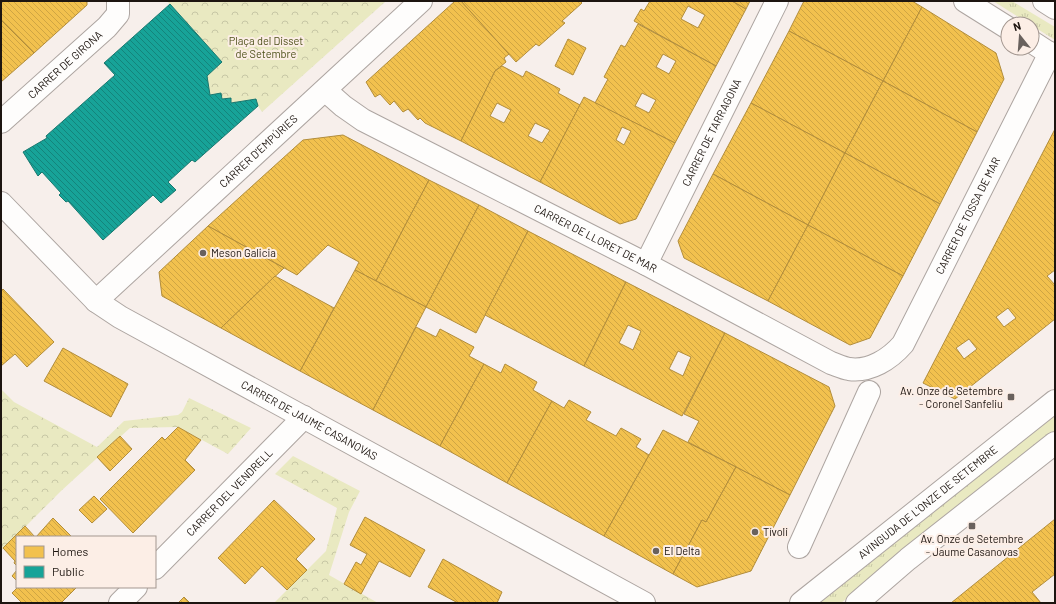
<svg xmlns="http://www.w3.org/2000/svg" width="1056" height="604" font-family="Barlow,sans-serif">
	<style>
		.grass { fill: url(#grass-tufts) }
		.park { fill: url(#park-crowns) }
		.homes { fill: url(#homes-back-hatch); stroke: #b28d3b; fill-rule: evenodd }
		.public { fill: url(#public-back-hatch); stroke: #19786f }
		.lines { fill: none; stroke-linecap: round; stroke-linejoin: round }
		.pedestrian-casing { stroke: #ada5a1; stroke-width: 24 }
		.minor-casing { stroke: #ada5a1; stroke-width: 24 }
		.tertiary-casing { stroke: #ada5a1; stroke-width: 24 }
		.secondary-casing { stroke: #ada5a1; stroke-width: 24 }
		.pedestrian { stroke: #fefdfc; stroke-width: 22 }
		.minor { stroke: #fefdfc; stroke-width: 22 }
		.tertiary { stroke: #fefdfc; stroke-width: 22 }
		.secondary { stroke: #fefdfc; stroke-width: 22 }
		.poi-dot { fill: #69615d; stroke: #fceee6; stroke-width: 1.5 }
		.labels { text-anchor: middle; stroke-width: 4; stroke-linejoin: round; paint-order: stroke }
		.park-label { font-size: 11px; fill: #4f521c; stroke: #fceee6 }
		.street-label { font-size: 11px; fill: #1d1510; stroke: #fceee6 }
		.poi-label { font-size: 11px; fill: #1d1510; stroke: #fceee6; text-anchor: start }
	</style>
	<defs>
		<pattern id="grass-tufts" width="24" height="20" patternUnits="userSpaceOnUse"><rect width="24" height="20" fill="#e9e9c1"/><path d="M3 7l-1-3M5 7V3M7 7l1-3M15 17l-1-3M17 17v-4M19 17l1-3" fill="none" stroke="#c7c7a5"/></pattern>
		<pattern id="park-crowns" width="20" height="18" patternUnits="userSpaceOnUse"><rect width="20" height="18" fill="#e9e9c1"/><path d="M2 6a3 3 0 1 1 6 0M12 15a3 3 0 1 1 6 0" fill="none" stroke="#c7c7a5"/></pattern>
		<pattern id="homes-back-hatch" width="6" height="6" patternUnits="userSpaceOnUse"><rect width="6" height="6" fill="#f2c14e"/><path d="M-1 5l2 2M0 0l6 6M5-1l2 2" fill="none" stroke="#cfa543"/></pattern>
		<pattern id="public-back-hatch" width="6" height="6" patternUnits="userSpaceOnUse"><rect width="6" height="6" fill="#17a398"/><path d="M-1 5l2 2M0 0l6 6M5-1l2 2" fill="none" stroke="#14847b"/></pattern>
	</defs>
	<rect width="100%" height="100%" fill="#f7efeb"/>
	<g class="grass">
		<polygon points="993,1 1012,1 1055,27 1055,40"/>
		<polygon points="1055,414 1055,431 841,603 820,603"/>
	</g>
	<g class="park">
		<polygon points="167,1 386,1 262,112 258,106 256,99 231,103 230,98 222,99 220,93 210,95 207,76 222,62"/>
		<polygon points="1,389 14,402 97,447 124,421 178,415 182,412 189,398 251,428 228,454 178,427 130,428 61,491 1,551"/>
		<polygon points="293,456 360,491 349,512 329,575 378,603 274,603 326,551 337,508 275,474"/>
	</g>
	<g class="homes">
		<polygon points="1,1 87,1 87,5 34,53 1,20"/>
		<polygon points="455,1 461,1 509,54 504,58 506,62 495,71 461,141 425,123 420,118 418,120 408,109 403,112 394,101 390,105 380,94 375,97 366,82"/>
		<polygon points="461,1 580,1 582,3 562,21 565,23 539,46 536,44 516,62"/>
		<path d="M650,1H732L746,9L716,66L634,21L641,9L644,11ZM688,6L705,15L698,28L681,19Z"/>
		<polygon points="732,1 750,1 746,9"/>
		<polygon points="804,1 912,1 922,7 883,81 789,31"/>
		<polygon points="922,7 996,53 1004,79 977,132 883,81"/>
		<polygon points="1,20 34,53 1,82"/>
		<path d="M638,24L716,66L675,143L595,103L608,79L604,77L621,45L625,47ZM663,54L676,61L669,74L656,67ZM642,93L656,100L649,113L635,106Z"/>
		<polygon points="789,31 883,81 845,153 751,103"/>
		<polygon points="568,39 586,48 573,75 555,66"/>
		<path d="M502,66L523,77L526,71L560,89L558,93L580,105L540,182L461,141L495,71ZM497,103L511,110L504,123L490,116ZM535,123L550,130L542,143L528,136Z"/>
		<polygon points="883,81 977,132 940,204 845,153"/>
		<path d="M584,97L675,143L636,219L620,224L540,182ZM622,127L631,131L624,145L616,140Z"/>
		<polygon points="751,103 845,153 808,225 713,174"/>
		<path d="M1055,129V270L1047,276L1055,285V319L955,399L923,383ZM1008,308L1016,318L1004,327L996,317ZM969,339L977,349L964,359L956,348Z"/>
		<polygon points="343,135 429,180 376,281 355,270 359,262 328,245 297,275 208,226 303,140"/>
		<polygon points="845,153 940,204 903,276 808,225"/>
		<polygon points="713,174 808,225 768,301 684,258 678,241"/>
		<polygon points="429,180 479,205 426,307 376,281"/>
		<polygon points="479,205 528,231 476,333 426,307"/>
		<polygon points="808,225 903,276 870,338 850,345 768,301"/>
		<polygon points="208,226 284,268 221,328 162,296 159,272"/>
		<polygon points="528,231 626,282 584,366 485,315"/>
		<polygon points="355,270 426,307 373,410 300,371"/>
		<polygon points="275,276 334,308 300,371 221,328"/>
		<path d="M626,282L725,333L682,416L584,366ZM628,325L641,331L633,350L619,343ZM678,351L691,357L683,376L669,369Z"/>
		<polygon points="3,289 54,342 27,367 15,354 1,366 1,291"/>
		<polygon points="416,327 436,337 440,329 474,347 469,356 484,364 440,446 373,410"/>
		<polygon points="725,333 829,387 835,406 790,495 688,442 699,421 684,414"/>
		<polygon points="63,348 128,384 111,417 44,381"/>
		<polygon points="484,364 501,373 505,364 537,382 533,390 552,401 507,483 440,446"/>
		<polygon points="569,400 591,412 586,420 616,436 621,428 641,439 636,447 649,455 604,536 507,483 552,401 564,408"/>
		<polygon points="178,427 201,440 185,460 195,470 133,533 100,499 162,437 165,440"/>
		<polygon points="663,430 736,467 706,522 702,520 673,574 604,536"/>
		<polygon points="120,436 132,449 110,471 97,457"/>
		<polygon points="736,467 790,495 751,571 697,587 673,574 702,520 706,522"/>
		<polygon points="94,496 107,509 92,523 79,510"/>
		<polygon points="274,500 315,539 296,559 307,570 287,590 262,566 245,584 218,558"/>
		<polygon points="365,517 425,550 410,577 379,561 361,594 344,584 356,562 361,565 367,554 350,545"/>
		<polygon points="53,518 72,537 36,537"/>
		<polygon points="1055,519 1055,574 1032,592 1041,603 951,603"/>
		<polygon points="25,526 35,537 17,537 17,566 14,563 15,561 3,548"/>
		<polygon points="443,559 502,592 497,603 458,603 428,587"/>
		<polygon points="17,570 17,581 12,576"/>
		<polygon points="18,587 77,587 61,603 22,603 12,593"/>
		<polygon points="184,597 190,603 178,603"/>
	</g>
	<polygon class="public" points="170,4 222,62 207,76 210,95 221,93 222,99 231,98 231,103 256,99 258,106 195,162 192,160 168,182 176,190 161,203 153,195 103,240 68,201 66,202 59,195 61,193 42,172 38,176 23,152 47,138 46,136 115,75 104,63"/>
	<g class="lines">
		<g class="pedestrian-casing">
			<polyline id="pedestrian" points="799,547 869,392"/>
		</g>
		<g class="minor-casing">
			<g id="minor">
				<path id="s1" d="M326,91L343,106L363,120L646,264L831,363C837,365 843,368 849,369C870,372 890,359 903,344L1050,53"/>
				<path id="s2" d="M1,122L107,27L118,14V1"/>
				<path id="s3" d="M1,203L96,301L120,317L644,603"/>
				<path id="s4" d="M646,264L777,1"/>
				<path id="s5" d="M96,301L421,1"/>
				<path id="s6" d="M155,568L304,417"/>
				<polyline points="120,603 136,587"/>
			</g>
		</g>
		<g class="tertiary-casing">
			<g id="tertiary">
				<polyline points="965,1 1008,28"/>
				<polyline points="1044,1 1055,8"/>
				<polyline points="1032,42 1055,57"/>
			</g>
		</g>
		<g class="secondary-casing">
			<g id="secondary">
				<path id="s7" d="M801,603L1055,401"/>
				<polyline points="857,603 908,559 1055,443"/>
			</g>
		</g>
		<use href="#pedestrian" class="pedestrian"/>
		<use href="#minor" class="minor"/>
		<use href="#tertiary" class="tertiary"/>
		<use href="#secondary" class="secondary"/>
	</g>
	<g class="poi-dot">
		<circle cx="203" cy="253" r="4"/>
		<rect x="1007" y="393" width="8" height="8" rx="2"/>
		<rect x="968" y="522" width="8" height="8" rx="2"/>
		<circle cx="755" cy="532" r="4"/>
		<circle cx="656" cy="551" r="4"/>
	</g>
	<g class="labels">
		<g class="park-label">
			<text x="266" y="45">Plaça del Disset<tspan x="266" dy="13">de Setembre</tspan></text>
		</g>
		<g class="street-label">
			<text dy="4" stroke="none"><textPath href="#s2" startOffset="86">CARRER DE GIRONA</textPath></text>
			<text dy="4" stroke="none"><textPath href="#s4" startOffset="147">CARRER DE TARRAGONA</textPath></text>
			<text dy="4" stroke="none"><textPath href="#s5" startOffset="221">CARRER D'EMPÚRIES</textPath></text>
			<text dy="4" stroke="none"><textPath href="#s1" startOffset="799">CARRER DE TOSSA DE MAR</textPath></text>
			<text dy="4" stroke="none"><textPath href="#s1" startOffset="308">CARRER DE LLORET DE MAR</textPath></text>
			<text dy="4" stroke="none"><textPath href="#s3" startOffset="381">CARRER DE JAUME CASANOVAS</textPath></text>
			<text dy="4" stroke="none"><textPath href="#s6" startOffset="106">CARRER DEL VENDRELL</textPath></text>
			<text dy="4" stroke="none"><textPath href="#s7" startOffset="162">AVINGUDA DE L'ONZE DE SETEMBRE</textPath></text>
		</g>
		<g class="poi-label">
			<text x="211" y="257">Meson Galicia</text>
			<text x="1003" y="395" text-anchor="end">Av. Onze de Setembre<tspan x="1003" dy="13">- Coronel Sanfeliu</tspan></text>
			<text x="763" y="536">Tívoli</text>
			<text x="972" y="543" text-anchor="middle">Av. Onze de Setembre<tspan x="972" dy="13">- Jaume Casanovas</tspan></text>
			<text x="664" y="555">El Delta</text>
		</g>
	</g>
	<rect width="1056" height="604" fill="none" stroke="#1d1510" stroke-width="4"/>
	<rect x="16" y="536" width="140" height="52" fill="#fceee6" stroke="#a39790"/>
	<rect x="24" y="546" width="20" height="12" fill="#f2c14e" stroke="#a39790"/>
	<text x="52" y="556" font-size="12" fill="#1d1510">Homes</text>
	<rect x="24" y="566" width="20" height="12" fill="#17a398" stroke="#a39790"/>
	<text x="52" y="576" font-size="12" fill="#1d1510">Public</text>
	<g transform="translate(1020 36) rotate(343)"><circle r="19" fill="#fceee6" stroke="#a39790"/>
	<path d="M0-3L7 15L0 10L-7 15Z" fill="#69615d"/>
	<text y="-6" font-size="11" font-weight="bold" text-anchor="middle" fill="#1d1510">N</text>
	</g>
</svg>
